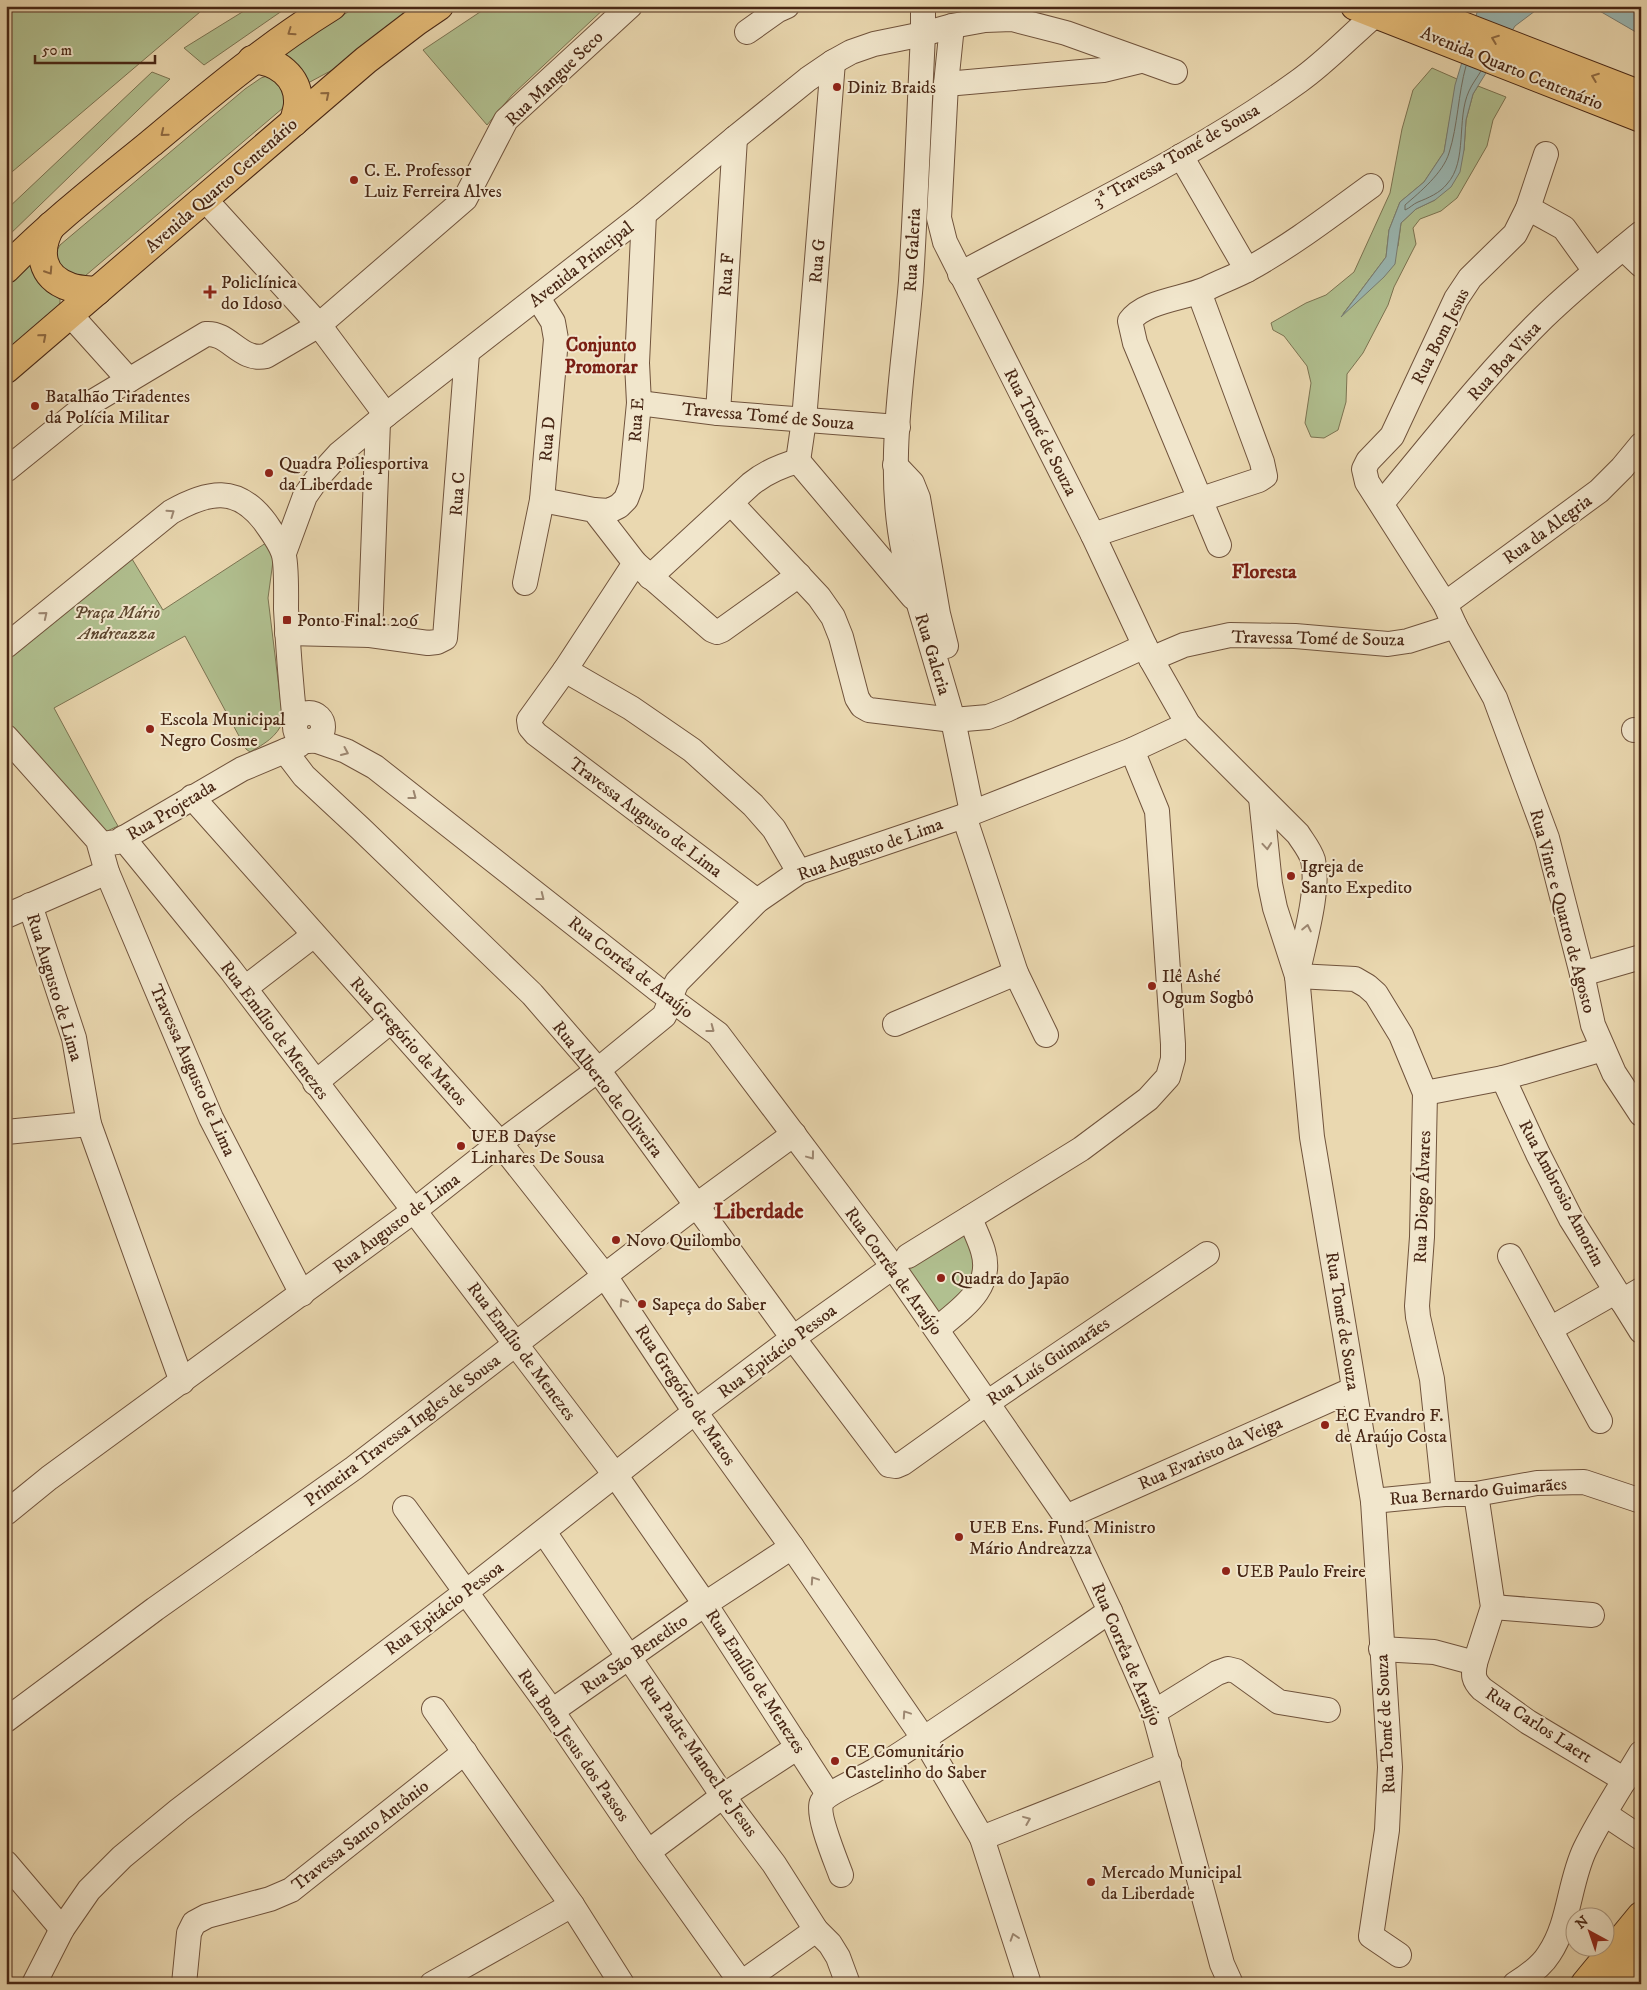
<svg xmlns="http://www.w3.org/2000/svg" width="1647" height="1990" font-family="'IM FELL DW Pica',serif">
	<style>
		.green { fill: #b1c090; stroke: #7c7452 }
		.water { fill: #9ab8b4; stroke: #797e74 }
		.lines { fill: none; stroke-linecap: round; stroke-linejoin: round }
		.shore { stroke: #717064; stroke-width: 1 }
		.minor-casing { stroke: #70533c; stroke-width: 26 }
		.major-casing { stroke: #482715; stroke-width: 30 }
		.minor { stroke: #f1e6cc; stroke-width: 24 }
		.major { stroke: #e5bc78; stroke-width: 28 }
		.oneway { stroke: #8f6a42 }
		.oneway2 { stroke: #9c8670 }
		.poi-dot { fill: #8f2418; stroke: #f1e6cc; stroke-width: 2 }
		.labels { text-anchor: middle; stroke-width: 4; stroke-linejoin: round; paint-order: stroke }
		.street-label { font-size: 18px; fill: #482715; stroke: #f1e6cc }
		.poi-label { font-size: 18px; fill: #482715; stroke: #f1e6cc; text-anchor: start }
		.park-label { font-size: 18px; font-style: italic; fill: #5d462e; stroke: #f1e6cc }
		.neighbourhood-label { font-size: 19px; font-weight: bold; fill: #7a1f14; stroke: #f1e6cc }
		.quarter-label { font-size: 20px; font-weight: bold; fill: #7a1f14; stroke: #f1e6cc }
		.district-label { font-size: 22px; font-weight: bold; fill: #7a1f14; stroke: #f1e6cc }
	</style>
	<rect width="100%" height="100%" fill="#ead8b0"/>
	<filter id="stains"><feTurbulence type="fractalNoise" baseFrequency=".004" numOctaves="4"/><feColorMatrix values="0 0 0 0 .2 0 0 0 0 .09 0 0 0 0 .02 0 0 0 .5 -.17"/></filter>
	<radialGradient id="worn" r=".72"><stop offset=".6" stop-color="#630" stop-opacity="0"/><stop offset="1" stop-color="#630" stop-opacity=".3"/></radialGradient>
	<g class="green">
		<polygon points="6,6 207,6 6,177"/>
		<polygon points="252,6 289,6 204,65 184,48"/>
		<polygon points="357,6 420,6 336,68 308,83 279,57"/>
		<polygon points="489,6 607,6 512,95 487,125 423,50"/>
		<polygon points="1432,68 1457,79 1444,152 1424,182 1400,202 1389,230 1386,257 1343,314 1398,246 1401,223 1416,209 1435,200 1464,150 1466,120 1473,94 1478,86 1506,97 1493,120 1487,146 1457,198 1441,211 1420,219 1413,228 1416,244 1394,287 1388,305 1363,353 1347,374 1346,402 1338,430 1324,438 1311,437 1305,423 1311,383 1307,366 1284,336 1273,330 1271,323 1306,303 1326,295 1354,272 1390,193 1402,129 1413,90"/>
		<polygon points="152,72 170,79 6,238 6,210"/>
		<polygon points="270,75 278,78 286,104 283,108 85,276 79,279 55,268 55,254 60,245 245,89 261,78"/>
		<polygon points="31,260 60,299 60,305 6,356 6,285"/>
		<path d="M269,541L273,561L268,598L283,721C277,737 264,744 250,752L246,749L185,636L54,708L115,821L118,826L105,832L6,728V657L129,554L163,610Z"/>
		<polygon points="967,1227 978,1284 942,1317 906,1267"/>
	</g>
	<g class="water">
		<polygon points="1479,6 1550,6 1535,11 1515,26 1473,94 1466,120 1464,150 1460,172 1451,187 1435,200 1416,209 1401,223 1395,264 1384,277 1341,317 1386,257 1389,230 1400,202 1424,182 1444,152 1455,85"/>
		<polygon points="1591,6 1641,6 1641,35"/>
	</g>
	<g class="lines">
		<path class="shore" d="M1466,66C1458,94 1458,125 1449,153C1443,173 1420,192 1405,205V210C1410,208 1413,204 1418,202C1428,198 1440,193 1447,184C1468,161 1456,119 1469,91C1472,84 1477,78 1481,71"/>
		<g class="minor-casing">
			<g id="minor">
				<path d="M923,6V34C919,117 916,199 911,281C904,371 885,464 904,553L953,720L972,812"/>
				<path d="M952,26L946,84L939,218L945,242L1093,535L1151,659L1188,724L1298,834C1303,842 1310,850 1313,860C1320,891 1303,945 1297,976"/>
				<polyline points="747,32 778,10 787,6"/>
				<polyline points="946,84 1103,70 1140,61"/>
				<polyline points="1546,154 1528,208 1515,234 1470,278 1456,299 1392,436 1368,461 1364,469 1367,482 1445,604 1455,626 1495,698 1547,838 1582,974 1593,1025 1614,1073 1641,1114"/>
				<polyline points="1181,156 1247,270"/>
				<polyline points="207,196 210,205 319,325 386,415"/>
				<polyline points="1528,208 1564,228 1595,271"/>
				<polyline points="1623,248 1641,265"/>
				<path d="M960,274C1074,213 1194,157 1299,81C1326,62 1350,36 1376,14"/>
				<polyline points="73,311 75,320 129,380"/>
				<polyline points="639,403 718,413 898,427"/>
				<polyline points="718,413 735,138"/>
				<polyline points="798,461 804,420 833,62"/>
				<polyline points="798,461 913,597"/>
				<polyline points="895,465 912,483 918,498 938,614 946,646"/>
				<path d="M6,470L84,407L206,334C229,332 240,362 266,356L319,325L465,199L506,120L630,6"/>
				<polyline points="542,500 594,510 635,563 712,630 717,632 722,630 799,575"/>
				<polyline points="731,503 819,597 833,617 841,637 857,698 862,706 869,710 953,720 988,717 1006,710 1145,646"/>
				<path d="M1382,503C1434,441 1485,375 1543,318C1574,288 1607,261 1641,233"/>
				<polyline points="594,510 609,511 619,506 626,499 631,486 639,403 637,363 644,214"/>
				<polyline points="1093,535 1259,480 1265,476 1262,462 1199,292"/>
				<path d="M1219,545L1135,343L1130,321C1144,301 1183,299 1206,289C1219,282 1234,277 1247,270C1291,246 1331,215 1371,186"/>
				<polyline points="284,553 305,496 319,476 339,454 386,415 644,214 735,138 808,79 833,62 851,52 874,44 923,34 952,26 985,20 1012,19 1066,33 1175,72"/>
				<polyline points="635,563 565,670 529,720 530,727 536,734 757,901"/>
				<path d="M650,577L751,484C766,472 780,466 798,461"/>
				<polyline points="525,583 542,500 556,339 553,322 538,298"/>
				<polyline points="1445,604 1599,491 1622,468 1641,445"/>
				<polyline points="287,633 370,635 428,643 437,642 445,638 467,353"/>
				<polyline points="370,635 378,422"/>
				<path d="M6,646L171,512C208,491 237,485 265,522C271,531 279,541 283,552C287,562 286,596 286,609C288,647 291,685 295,724"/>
				<polyline points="1151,659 1184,645 1230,635 1295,636 1388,644 1408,641 1455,626"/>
				<polyline points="565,670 631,708 692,750 753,805 774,829 799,872"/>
				<circle cx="309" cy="727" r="14"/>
				<polyline points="1634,730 1641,730"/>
				<polyline points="6,737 98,840 107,872 211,1118 302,1294"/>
				<polyline points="314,740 346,751 375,767 657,989 718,1034 886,1257 1066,1517 1110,1611 1154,1712 1222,1964 1231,1984"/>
				<polyline points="285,751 304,776 361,829 532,994 598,1070 793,1338 889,1465 896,1466 903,1463 987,1403 1207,1254"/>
				<polyline points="192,797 500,1143 605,1276 695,1412 792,1547 924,1739 982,1838 1029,1984"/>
				<polyline points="1261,798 1270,884 1275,908 1297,976 1312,1137 1373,1501 1390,1767 1387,1830 1371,1936 1399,1955"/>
				<polyline points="964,816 1016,973 1046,1035"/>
				<polyline points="123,838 230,969 616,1476 705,1604 828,1794"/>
				<polyline points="110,843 117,842 242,769 299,745"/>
				<polyline points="30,905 74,1038 89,1124 182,1382"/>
				<polyline points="6,916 107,872"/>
				<polyline points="1582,974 1641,957"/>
				<polyline points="1297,976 1355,979 1367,986 1376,994 1401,1035 1425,1093 1422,1237 1417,1306 1418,1317 1432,1379 1444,1494"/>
				<polyline points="245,988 314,935"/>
				<polyline points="895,1024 1016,973"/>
				<polyline points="1503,1078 1538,1154 1571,1219 1641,1331"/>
				<polyline points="315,1083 391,1021"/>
				<polyline points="1425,1093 1503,1078 1603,1049"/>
				<polyline points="6,1132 89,1124"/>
				<polyline points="908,1256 1081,1149 1148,1099 1168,1077 1173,1059 1173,1044 1157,811 1132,750"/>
				<polyline points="1510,1256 1600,1421"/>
				<polyline points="1622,1301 1641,1290"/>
				<path d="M937,1329C962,1308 994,1288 983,1251C980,1240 974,1229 970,1218"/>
				<polyline points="1550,1329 1615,1292"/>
				<polyline points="1373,1501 1444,1494 1476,1494 1537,1483 1584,1482 1641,1501"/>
				<polyline points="405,1508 552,1711 648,1852 742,1984"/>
				<path d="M6,1513L49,1478L415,1210L500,1143L598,1070L664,1016C670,1005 671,993 677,982L757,901L799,872L964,816L1132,750L1188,724"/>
				<polyline points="1066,1517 1354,1389"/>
				<polyline points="544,1532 723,1796 774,1864 816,1930 830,1944 838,1957 848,1984"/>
				<polyline points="1493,1607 1592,1615"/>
				<path d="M1381,1649L1434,1652L1475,1663C1473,1675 1473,1680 1482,1689L1528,1722L1625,1780"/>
				<polyline points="1475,1663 1493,1607 1476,1494"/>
				<polyline points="434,1709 572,1905 622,1984"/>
				<polyline points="552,1711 705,1604 792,1547"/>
				<polyline points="1154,1712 1217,1673 1228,1669 1236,1671 1279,1702 1328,1710"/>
				<polyline points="6,1720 155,1609 354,1468 697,1205 794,1134"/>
				<polyline points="1605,1814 1641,1838"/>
				<polyline points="982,1838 1169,1764"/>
				<polyline points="648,1852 723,1796 798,1747"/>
				<polyline points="6,1863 62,1929"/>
				<path d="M841,1875C836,1861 816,1814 822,1802C827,1793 862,1778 874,1771C954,1720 1032,1665 1110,1611"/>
				<polyline points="34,1984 62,1929 89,1890 122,1857 179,1810 466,1592 695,1412 793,1338 893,1267"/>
				<polyline points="184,1984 189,1933 194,1923 207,1916 270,1899 291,1890 465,1752"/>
				<polyline points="432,1984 572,1905"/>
				<polyline points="740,1984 816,1930"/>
				<path d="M1515,1984C1528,1976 1541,1967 1549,1954C1570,1923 1569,1882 1585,1849C1601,1816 1622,1785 1641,1753"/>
			</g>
		</g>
		<g class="major-casing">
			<g id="major">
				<polyline points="1355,6 1641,118"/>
				<polyline points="1411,6 1641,95"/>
				<path d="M252,60C276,59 299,77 298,103C298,109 295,116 294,122"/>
				<path d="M51,226C37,250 40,277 70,287C78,290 88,290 97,291"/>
				<path d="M6,269C51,223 101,184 150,144C209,95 267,46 332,6"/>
				<polyline points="6,369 366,60 417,21 439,6"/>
				<polyline points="1585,1984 1641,1916"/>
				<polyline points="1613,1984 1641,1948"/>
			</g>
		</g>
		<use href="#minor" class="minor"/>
		<use href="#major" class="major"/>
	</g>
	<defs><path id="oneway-chevron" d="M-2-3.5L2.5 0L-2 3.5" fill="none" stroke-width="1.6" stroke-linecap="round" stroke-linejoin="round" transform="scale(1.25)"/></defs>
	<g class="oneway">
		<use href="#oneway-chevron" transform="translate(291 32) rotate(145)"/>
		<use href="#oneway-chevron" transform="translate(1495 39) rotate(-159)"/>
		<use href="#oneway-chevron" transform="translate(1595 77) rotate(-159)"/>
		<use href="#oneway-chevron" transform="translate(326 95) rotate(-40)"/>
		<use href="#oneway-chevron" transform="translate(164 133) rotate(141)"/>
		<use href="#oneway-chevron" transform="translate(49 271) rotate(57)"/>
		<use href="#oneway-chevron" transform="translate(43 337) rotate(-41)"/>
	</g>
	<g class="oneway2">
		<use href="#oneway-chevron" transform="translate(171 513) rotate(-35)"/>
		<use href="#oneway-chevron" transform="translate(44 615) rotate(-39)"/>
		<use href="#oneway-chevron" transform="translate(345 752) rotate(24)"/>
		<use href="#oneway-chevron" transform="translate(413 796) rotate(37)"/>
		<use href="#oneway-chevron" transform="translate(1267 846) rotate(85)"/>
		<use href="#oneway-chevron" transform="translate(541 897) rotate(38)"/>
		<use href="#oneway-chevron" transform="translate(1307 928) rotate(-78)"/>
		<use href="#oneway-chevron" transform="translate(711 1029) rotate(37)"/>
		<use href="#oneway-chevron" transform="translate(811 1156) rotate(53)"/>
		<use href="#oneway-chevron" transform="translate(623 1302) rotate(-123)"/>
		<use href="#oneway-chevron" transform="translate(814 1580) rotate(-124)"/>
		<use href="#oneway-chevron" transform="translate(906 1714) rotate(-124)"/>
		<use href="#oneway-chevron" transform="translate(1027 1820) rotate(-22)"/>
		<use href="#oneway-chevron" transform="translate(1014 1937) rotate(-108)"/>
	</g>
	<g class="poi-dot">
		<circle cx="837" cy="87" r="5"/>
		<circle cx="354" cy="180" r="5"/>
		<path d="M207.5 284.5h5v5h5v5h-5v5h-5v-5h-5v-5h5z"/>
		<circle cx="35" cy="406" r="5"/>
		<circle cx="269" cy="473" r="5"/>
		<rect x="282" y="615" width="10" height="10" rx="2.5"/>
		<circle cx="150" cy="729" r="5"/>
		<circle cx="1291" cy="876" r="5"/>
		<circle cx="1152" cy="986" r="5"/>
		<circle cx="461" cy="1146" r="5"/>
		<circle cx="616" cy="1240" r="5"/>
		<circle cx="941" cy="1278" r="5"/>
		<circle cx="642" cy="1304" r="5"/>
		<circle cx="1325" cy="1425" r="5"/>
		<circle cx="959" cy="1537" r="5"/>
		<circle cx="1226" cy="1571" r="5"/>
		<circle cx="835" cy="1761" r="5"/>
		<circle cx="1091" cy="1882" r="5"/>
	</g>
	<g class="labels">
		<g class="street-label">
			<text transform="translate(1512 68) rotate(22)" y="6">Avenida Quarto Centenário</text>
			<text transform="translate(554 78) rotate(-44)" y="6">Rua Mangue Seco</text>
			<text transform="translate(1176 155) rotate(-30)" y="6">3ª Travessa Tomé de Sousa</text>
			<text transform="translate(221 185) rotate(-41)" y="6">Avenida Quarto Centenário</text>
			<text transform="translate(912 250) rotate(-87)" y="6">Rua Galeria</text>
			<text transform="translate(817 261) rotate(-85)" y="6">Rua G</text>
			<text transform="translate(581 264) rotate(-38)" y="6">Avenida Principal</text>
			<text transform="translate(726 275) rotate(-86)" y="6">Rua F</text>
			<text transform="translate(1440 336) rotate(-63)" y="6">Rua Bom Jesus</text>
			<text transform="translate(1504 361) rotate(-48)" y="6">Rua Boa Vista</text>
			<text transform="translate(768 416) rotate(5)" y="6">Travessa Tomé de Souza</text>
			<text transform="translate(636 420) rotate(-86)" y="6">Rua E</text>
			<text transform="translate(1041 432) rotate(63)" y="6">Rua Tomé de Souza</text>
			<text transform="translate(547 439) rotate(-85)" y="6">Rua D</text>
			<text transform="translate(457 494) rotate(-86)" y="6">Rua C</text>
			<text transform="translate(1547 529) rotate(-36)" y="6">Rua da Alegria</text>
			<text transform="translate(1318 638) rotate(1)" y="6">Travessa Tomé de Souza</text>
			<text transform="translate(933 654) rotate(73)" y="6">Rua Galeria</text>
			<text transform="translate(171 810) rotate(-31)" y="6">Rua Projetada</text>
			<text transform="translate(646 817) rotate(37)" y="6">Travessa Augusto de Lima</text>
			<text transform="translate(870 849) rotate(-20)" y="6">Rua Augusto de Lima</text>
			<text transform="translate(1563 911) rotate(75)" y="6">Rua Vinte e Quatro de Agosto</text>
			<text transform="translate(631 967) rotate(38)" y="6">Rua Corrêa de Araújo</text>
			<text transform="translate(55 987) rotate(73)" y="6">Rua Augusto de Lima</text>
			<text transform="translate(275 1030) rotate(53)" y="6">Rua Emílio de Menezes</text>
			<text transform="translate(409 1041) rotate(48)" y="6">Rua Gregório de Matos</text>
			<text transform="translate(193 1070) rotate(66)" y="6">Travessa Augusto de Lima</text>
			<text transform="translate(608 1089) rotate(52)" y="6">Rua Alberto de Oliveira</text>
			<text transform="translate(1562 1193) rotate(62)" y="6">Rua Ambrosio Amorim</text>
			<text transform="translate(1422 1197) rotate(-88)" y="6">Rua Diogo Álvares</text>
			<text transform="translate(396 1223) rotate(-37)" y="6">Rua Augusto de Lima</text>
			<text transform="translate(894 1271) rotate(54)" y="6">Rua Corrêa de Araújo</text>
			<text transform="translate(1343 1321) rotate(81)" y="6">Rua Tomé de Souza</text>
			<text transform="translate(522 1351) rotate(53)" y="6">Rua Emílio de Menezes</text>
			<text transform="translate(777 1351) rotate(-37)" y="6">Rua Epitácio Pessoa</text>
			<text transform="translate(1048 1361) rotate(-34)" y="6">Rua Luís Guimarães</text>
			<text transform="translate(686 1395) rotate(56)" y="6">Rua Gregório de Matos</text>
			<text transform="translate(402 1430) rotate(-37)" y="6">Primeira Travessa Ingles de Sousa</text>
			<text transform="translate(1210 1453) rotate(-24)" y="6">Rua Evaristo da Veiga</text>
			<text transform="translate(1478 1491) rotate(-5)" y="6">Rua Bernardo Guimarães</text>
			<text transform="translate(444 1608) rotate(-37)" y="6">Rua Epitácio Pessoa</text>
			<text transform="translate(634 1654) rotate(-35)" y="6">Rua São Benedito</text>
			<text transform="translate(1127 1654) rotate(67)" y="6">Rua Corrêa de Araújo</text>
			<text transform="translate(756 1681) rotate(57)" y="6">Rua Emílio de Menezes</text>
			<text transform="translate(1385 1724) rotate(-93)" y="6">Rua Tomé de Souza</text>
			<text transform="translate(1539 1725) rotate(33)" y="6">Rua Carlos Laert</text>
			<text transform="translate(574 1745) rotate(55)" y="6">Rua Bom Jesus dos Passos</text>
			<text transform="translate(699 1756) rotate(55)" y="6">Rua Padre Manoel de Jesus</text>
			<text transform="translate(360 1835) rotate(-38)" y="6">Travessa Santo Antônio</text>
		</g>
		<g class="poi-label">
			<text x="847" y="93">Diniz Braids</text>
			<text x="364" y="176">C. E. Professor<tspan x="364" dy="21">Luiz Ferreira Alves</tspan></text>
			<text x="221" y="288">Policlínica<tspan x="221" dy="21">do Idoso</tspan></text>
			<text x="45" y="402">Batalhão Tiradentes<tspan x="45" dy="21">da Polícia Militar</tspan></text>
			<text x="279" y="469">Quadra Poliesportiva<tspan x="279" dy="21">da Liberdade</tspan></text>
			<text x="297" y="626">Ponto Final: 206</text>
			<text x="160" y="725">Escola Municipal<tspan x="160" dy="21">Negro Cosme</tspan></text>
			<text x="1301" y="872">Igreja de<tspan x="1301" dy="21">Santo Expedito</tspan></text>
			<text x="1162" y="982">Ilê Ashé<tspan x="1162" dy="21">Ogum Sogbô</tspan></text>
			<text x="471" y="1142">UEB Dayse<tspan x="471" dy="21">Linhares De Sousa</tspan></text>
			<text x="626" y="1246">Novo Quilombo</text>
			<text x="951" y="1284">Quadra do Japão</text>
			<text x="652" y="1310">Sapeça do Saber</text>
			<text x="1335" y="1421">EC Evandro F.<tspan x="1335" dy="21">de Araújo Costa</tspan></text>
			<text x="969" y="1533">UEB Ens. Fund. Ministro<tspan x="969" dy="21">Mário Andreazza</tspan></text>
			<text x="1236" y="1577">UEB Paulo Freire</text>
			<text x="845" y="1757">CE Comunitário<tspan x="845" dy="21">Castelinho do Saber</tspan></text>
			<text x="1101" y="1878">Mercado Municipal<tspan x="1101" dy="21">da Liberdade</tspan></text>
		</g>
		<g class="park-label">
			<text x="117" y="618">Praça Mário<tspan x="117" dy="21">Andreazza</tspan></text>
		</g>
		<g class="neighbourhood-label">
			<text x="601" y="351">Conjunto<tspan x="601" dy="22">Promorar</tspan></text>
		</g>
		<g class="quarter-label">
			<text x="1264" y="578">Floresta</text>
		</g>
		<g class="district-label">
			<text x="759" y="1218">Liberdade</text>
		</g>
	</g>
	<rect width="1647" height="1990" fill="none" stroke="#ead8b0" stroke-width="25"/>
	<rect x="8" y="8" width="1632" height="1975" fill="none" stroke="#482715" stroke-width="2.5"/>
	<rect x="12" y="12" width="1622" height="1965" fill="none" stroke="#482715"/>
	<g transform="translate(1590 1932) rotate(320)"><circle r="24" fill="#f1e6cc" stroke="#ad9a83"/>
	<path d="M0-4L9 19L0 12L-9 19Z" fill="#8f2418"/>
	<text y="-8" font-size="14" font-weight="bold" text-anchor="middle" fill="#482715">N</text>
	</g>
	<path d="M35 55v8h120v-8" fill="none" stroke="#482715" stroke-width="2.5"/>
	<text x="42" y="55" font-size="15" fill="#482715" stroke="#f1e6cc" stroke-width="4" paint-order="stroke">50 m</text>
	<rect width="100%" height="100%" filter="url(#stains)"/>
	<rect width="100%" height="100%" fill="url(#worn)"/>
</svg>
